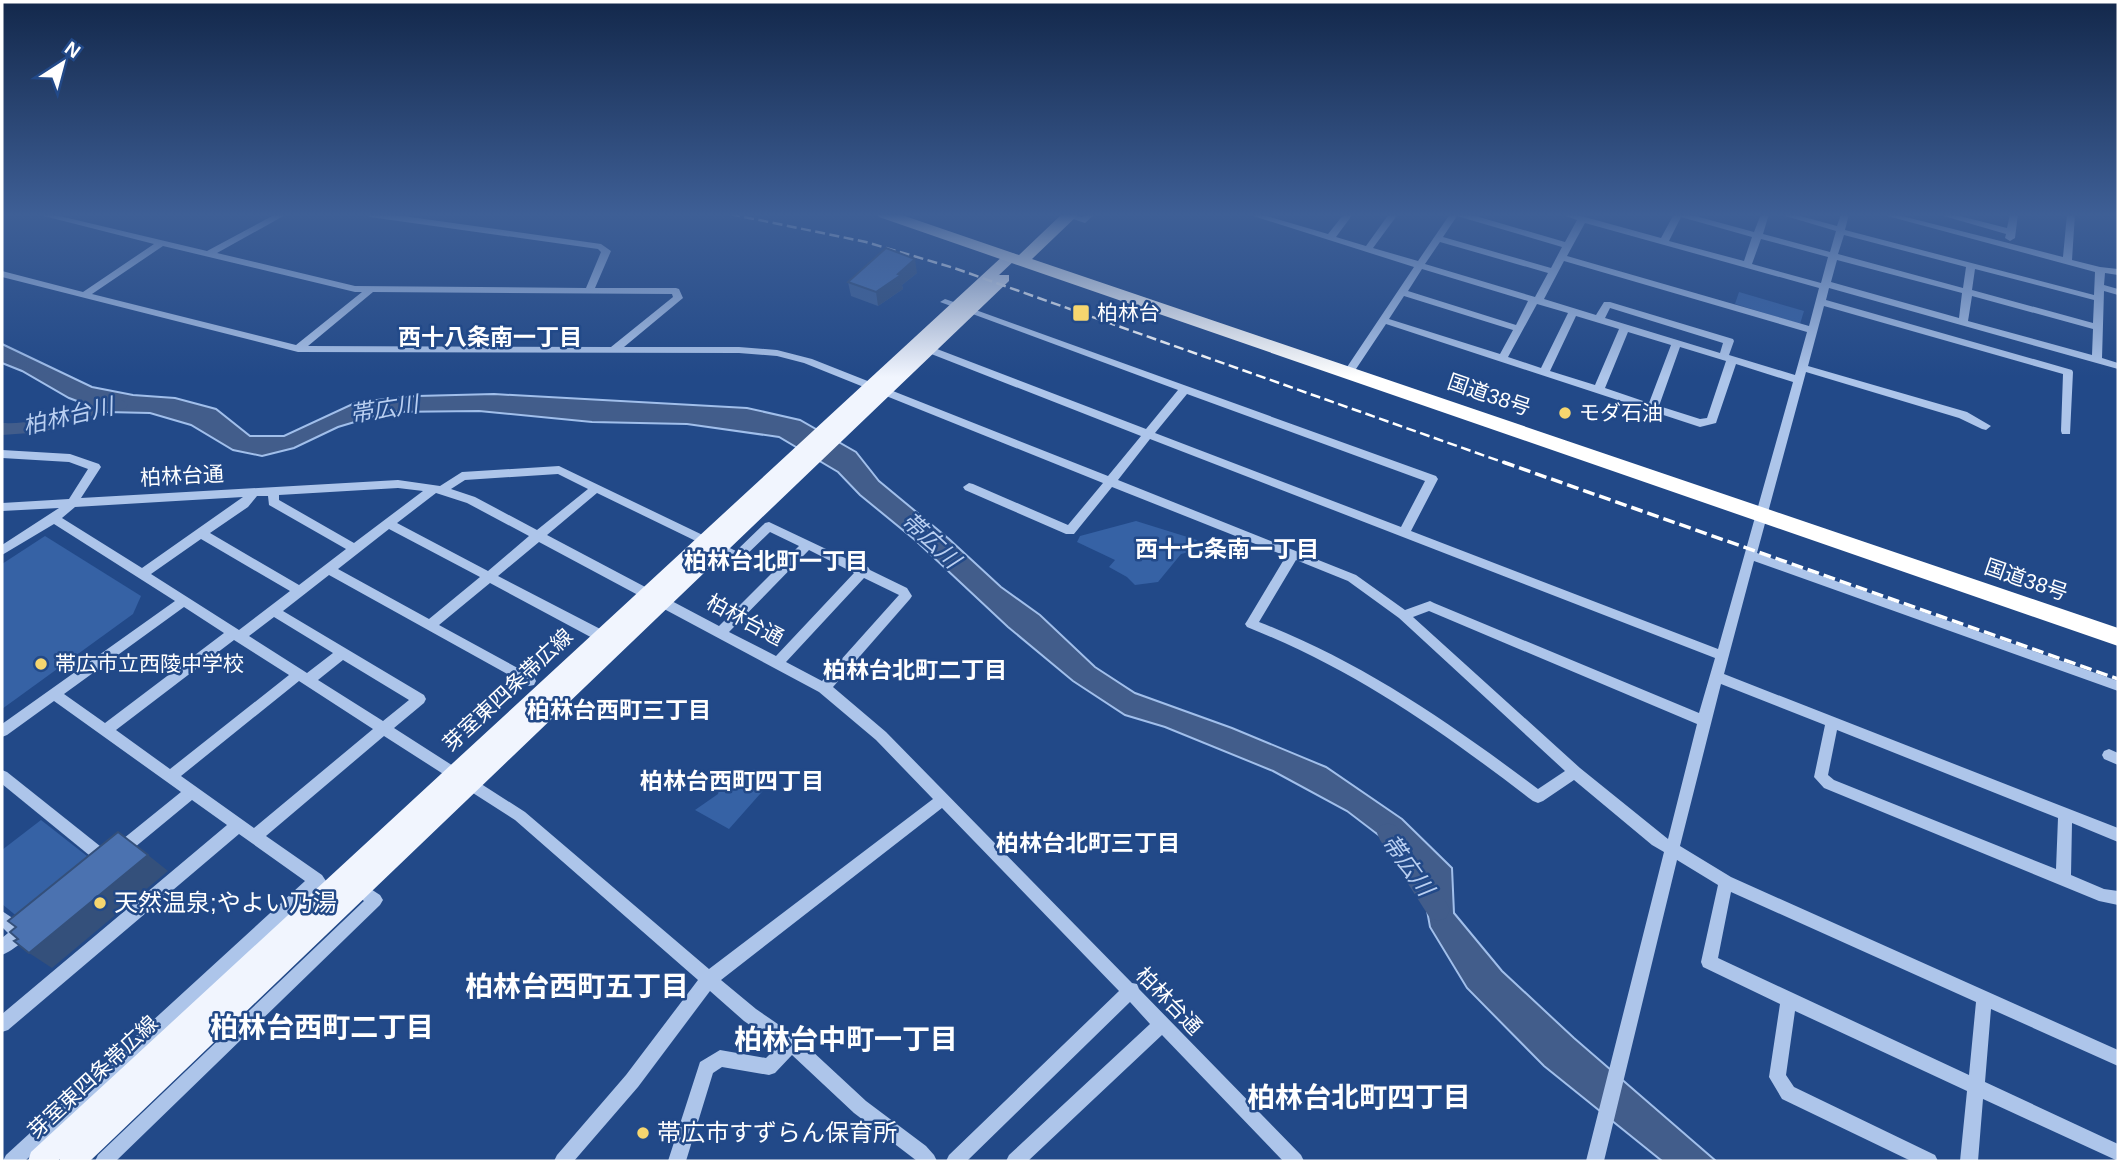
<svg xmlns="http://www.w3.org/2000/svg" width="2120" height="1163" font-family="Arial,'Noto Sans JP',sans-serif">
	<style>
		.green { fill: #3662a5 }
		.water { fill: #425d8b; stroke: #a1bfeb; stroke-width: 2 }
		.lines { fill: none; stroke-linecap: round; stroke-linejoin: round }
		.river { fill: #425d8b; fill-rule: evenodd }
		.minor { fill: #adc5ea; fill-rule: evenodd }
		.major { fill: #f1f5fe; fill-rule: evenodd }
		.highway { fill: #fff; fill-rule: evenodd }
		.rail-far1 { stroke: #fff; stroke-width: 2.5; stroke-dasharray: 10 4.5; stroke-linecap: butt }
		.rail { stroke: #fff; stroke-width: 3.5; stroke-dasharray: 12 5; stroke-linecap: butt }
		.wall { fill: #406297 }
		.shaded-wall { fill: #34507b }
		.building { fill: #4b72b0; stroke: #34507b; stroke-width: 2 }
		.poi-dot { fill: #f6d66f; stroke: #224988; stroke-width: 2.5 }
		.labels { text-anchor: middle; stroke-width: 5; stroke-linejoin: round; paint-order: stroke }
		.poi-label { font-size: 21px; fill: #fff; stroke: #224988; text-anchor: start }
		.street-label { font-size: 21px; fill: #fff; stroke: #224988 }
		.neighbourhood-label { font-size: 23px; font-weight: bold; fill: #fff; stroke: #224988 }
		.water-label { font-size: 23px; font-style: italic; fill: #b9cff1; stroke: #224988 }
		.near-poi-label { font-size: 24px; fill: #fff; stroke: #224988; text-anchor: start }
		.near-neighbourhood-label { font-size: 28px; font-weight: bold; fill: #fff; stroke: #224988 }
	</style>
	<rect width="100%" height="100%" fill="#224988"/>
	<g class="green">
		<polygon points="1739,292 1804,311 1800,324 1735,304"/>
		<polygon points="1136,521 1197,540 1193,551 1181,554 1158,582 1135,585 1127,577 1109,567 1115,560 1077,542 1080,536"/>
		<polygon points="45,536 141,596 133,614 2,709 2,564"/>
		<polygon points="757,769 775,777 729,829 695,810 718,794 721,783 738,773"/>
		<polygon points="41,820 92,860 19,918 2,904 2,850"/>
	</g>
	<polygon class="water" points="2,344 92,387 133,395 175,398 216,409 250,436 284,436 357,402 417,396 494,394 747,408 800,420 856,452 879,481 949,539 1001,587 1040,615 1095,667 1135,693 1232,728 1326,767 1402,819 1452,868 1454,913 1502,971 1574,1038 1716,1161 1662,1161 1544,1066 1467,988 1430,927 1419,866 1347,811 1273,771 1165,727 1125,715 1073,681 1008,627 915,540 860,495 838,472 779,437 687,424 592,422 479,411 388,412 338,427 294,448 262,456 233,450 191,425 150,413 106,412 69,398 22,371 2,363"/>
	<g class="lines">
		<g class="river">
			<path d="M120,399L128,404L126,408L100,413L43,432L2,435V423C49,425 76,404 120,399Z"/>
			<polygon points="1388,823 1396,826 1446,902 1450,910 1446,918 1438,921 1430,918 1380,840 1377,833 1380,826"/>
		</g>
		<g class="minor">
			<path d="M36,214H51L207,251L276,214H287L217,253L355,286L586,288L601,252L598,249L370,217L366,214H389L601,244L611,251L595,288H676L679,289L683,298L624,347H739L777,350L812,359L1108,476L1141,436L916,348V344H924L1146,429L1178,390L940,302L945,299L948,300L1436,476L1438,479L1411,531L1718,649L1793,382L1736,364L1717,420L1716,423L1700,427L1386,324L1352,375H1344L1343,373L1414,267L1247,214H1260L1328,234L1344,214H1353L1336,237L1366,246L1389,214H1398L1373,248L1418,261L1450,214H1469L1565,242L1577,220L1560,214H1574L1661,238L1674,214H1688L1754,232L1761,214H1769L1763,234L1830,252L1836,231L1779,214H1793L1837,226L1841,214H1849L1845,230L2094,295L2095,272L1880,214H1894L2063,257L2067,214H2075L2072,260L2100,267L2118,269V275L2105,273L2104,285L2118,289V295L2104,291L2102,358L2118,363V369L1829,288L1826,300L2072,370L2073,372L2070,434H2062L2061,431L2063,374L1824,306L1808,366L1967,412L1991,426L1986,430L1982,429L1959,418L1806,372L1757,553L2118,681V691L1754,561L1724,674L2118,828V842L2072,823L2071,875L2104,889L2118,891V905L2099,901L1824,788L1814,777L1825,725L1721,684L1680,846L1731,877L2118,1050V1066L1991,1009L1985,1082L2118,1144V1161L1983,1099L1978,1161H1960L1967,1091L1795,1011L1786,1075L1794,1087L1935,1155L1938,1161H1911L1782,1099L1769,1077L1780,1004L1703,967L1701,962L1718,885L1677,860L1604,1161H1586L1664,852L1652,845L1574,780L1543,801L1538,803L1533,801C1440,730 1357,671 1247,627L1245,624L1247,621L1286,556L1112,487L1074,534H1066L965,490L963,487L969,483L973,484L1068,525L1103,483L804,363L777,356L739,353L298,352L2,277V271L83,292L154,244ZM1457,216L1562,247L1551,268L1443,237ZM1681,217L1752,237L1744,261L1669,241ZM1585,223L1819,288L1809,326L1567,256ZM1844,235L1966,267L1963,288L1838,254ZM1761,239L1828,257L1821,283L1752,264ZM1440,242L1548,273L1535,297L1425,264ZM163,246L355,292H362L296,345L92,294ZM1837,260L1962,293L1959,318L1831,282ZM1564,261L1807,332L1795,375L1729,355L1734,341L1733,339L1610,302H1604L1596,315L1544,299ZM1422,269L1528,301L1516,325L1408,291ZM1975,269L2094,300L2093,323L1972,290ZM373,292L672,294L673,297L611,347L308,346ZM1404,296L1513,330L1500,354L1389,319ZM1972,296L2093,329L2092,355L1968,321ZM1537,304L1568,313L1541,368L1508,357ZM1610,308L1723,343L1720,353L1605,318ZM1576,316L1619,329L1595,385L1550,371ZM1628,332L1671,345L1649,403L1605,388ZM1680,347L1726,361L1707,418L1700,419L1659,406ZM1187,394L1425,481L1401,527L1155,433ZM1150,439L1715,658L1699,713L1434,603L1430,601L1405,610L1356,575L1118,480ZM1296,560L1348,581L1399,618L1565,771L1538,789C1450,723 1362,662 1259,622ZM1429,611L1697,724L1668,839L1580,768L1413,617ZM1837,730L2058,818L2056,869L1834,780L1828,775ZM1731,892L1976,1002L1969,1075L1718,958Z"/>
			<polygon points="1066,214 1083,217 1086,214 1095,214 1085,223 1067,217"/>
			<polygon points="1937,214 1952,214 2007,228 2010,214 2018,214 2015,238 2010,241 2005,238 2006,234"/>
			<path d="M2,450L70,454L99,464L101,467L81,498L398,480L440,486L462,472L559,466L736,551L765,523L769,522L862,566L868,567L870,570L907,588L912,596L910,599L833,687L886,732L1132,983L1137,984L1139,989L1301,1155L1304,1161H1283L1162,1035L1028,1161H1006L1009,1155L1150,1024L1130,1002L967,1161H946L949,1155L1119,991L942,808L721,980L756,1009L798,1038L866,1101L926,1146L934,1155L937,1161H917L854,1113L792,1055L775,1073L769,1075L722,1067L713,1073L686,1161H668L700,1062L720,1050L766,1058L779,1045L744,1021L710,991L638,1087L574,1161H554L557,1155L626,1075L698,980L515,820L384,736L266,836L322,875L328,884L326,889L321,891L317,889L25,1161H3L6,1155L305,881L239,834L8,1030L2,1032V1014L227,825L192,800L123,857L118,859L113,857L111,852L113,847L181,792L54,701L7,735L2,737V724L175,601L54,524L2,555V545L59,508L2,511V503L69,499L88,469L69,462L2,458ZM558,474L588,489L537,530L475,497L451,489L465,480ZM398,488L423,491L354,543L279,500V495ZM436,493L467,503L529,536L488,571L397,523ZM597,493L737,561L741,560L770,532L799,546L719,626L547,535ZM257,496H268L269,505L346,549L299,585L210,533L248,507ZM243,497L142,568L62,518L75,507ZM389,529L480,577L429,619L338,569ZM201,539L290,591L239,630L151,574ZM539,542L819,692L876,740L933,799L709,969L525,812L394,728L424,703L426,699L424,695L283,611L329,575L529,686L534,685L536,681L534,677L439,625L490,583L598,641H608L609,637L608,633L498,576ZM809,550L854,573L776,656L729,632ZM864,578L899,595L822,681L786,662ZM184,607L224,633L105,723L64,694ZM274,617L333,653L307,673L249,636ZM234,640L289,675L170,769L116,730ZM343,660L409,700L383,721L318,680ZM299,681L373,729L254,828L181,776Z"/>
			<polygon points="2109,749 2118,753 2118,765 2104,759 2102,755 2104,751"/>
			<polygon points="2,770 7,772 110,854 112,859 110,864 105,866 100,864 2,784"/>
			<polygon points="360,882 380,895 383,900 380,905 116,1161 95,1161 98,1155 364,901 355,894 352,889 355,884"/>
			<path d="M2,911L20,923L28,919L33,921L36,926C30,937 14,950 2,955V938L8,933L2,927Z"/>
		</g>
		<polygon class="major" points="1010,253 1015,254 1015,260 867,399 999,275 1009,275 1009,281 90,1161 60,1161 60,1159 58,1161 28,1161 31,1152 1005,254"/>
		<polygon class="highway" points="876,214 899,214 1019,255 1062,214 1079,214 1032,259 2118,628 2118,646 879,217"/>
		<polyline class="rail-far1" points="730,214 866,242 954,268 1508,464"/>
		<polyline class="rail" points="1503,462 2118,679"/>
	</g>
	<polygon class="wall" points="917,273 902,285 903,289 878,306 851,296 848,282"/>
	<g class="shaded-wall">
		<polygon points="915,259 917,273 902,285 903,289 878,306 876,292"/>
		<polygon points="148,855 168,871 52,968 29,953"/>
	</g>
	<g class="building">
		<polygon points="886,248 915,259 898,274 901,275 876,292 848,282"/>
		<polygon points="118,832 148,855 29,953 14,941 18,939 10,932 16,927 8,921"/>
	</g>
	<linearGradient id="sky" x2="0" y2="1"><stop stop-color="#13284b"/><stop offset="0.57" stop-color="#3e5f96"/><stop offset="1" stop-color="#3e5f96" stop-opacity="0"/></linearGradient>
	<rect width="2120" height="377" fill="url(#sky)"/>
	<g class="poi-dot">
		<rect x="1072" y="304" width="18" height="18" rx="3.5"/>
		<circle cx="1565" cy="413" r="7"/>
		<circle cx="41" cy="664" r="7"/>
		<circle cx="100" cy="903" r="7"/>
		<circle cx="643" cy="1133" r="7"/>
	</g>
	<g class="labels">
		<g class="poi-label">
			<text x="1097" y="320">柏林台</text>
			<text x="1579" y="420">モダ石油</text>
			<text x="55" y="671">帯広市立西陵中学校</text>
		</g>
		<g class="street-label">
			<text transform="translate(1489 395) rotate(19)" y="7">国道38号</text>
			<text transform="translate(182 476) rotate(-3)" y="7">柏林台通</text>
			<text transform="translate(2026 580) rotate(19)" y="7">国道38号</text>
			<text transform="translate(745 620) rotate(28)" y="7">柏林台通</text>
			<text transform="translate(508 690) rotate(-43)" y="7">芽室東四条帯広線</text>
			<text transform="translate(1169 1001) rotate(46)" y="7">柏林台通</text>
			<text transform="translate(93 1077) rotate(-43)" y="7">芽室東四条帯広線</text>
		</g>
		<g class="neighbourhood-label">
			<text x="490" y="345">西十八条南一丁目</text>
			<text x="1227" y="557">西十七条南一丁目</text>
			<text x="776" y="569">柏林台北町一丁目</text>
			<text x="915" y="678">柏林台北町二丁目</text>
			<text x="619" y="718">柏林台西町三丁目</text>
			<text x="732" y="789">柏林台西町四丁目</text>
			<text x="1088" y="851">柏林台北町三丁目</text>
		</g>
		<g class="water-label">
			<text transform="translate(384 409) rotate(-9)" y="8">帯広川</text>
			<text transform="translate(68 416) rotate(-13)" y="8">柏林台川</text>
			<text transform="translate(931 540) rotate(43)" y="8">帯広川</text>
			<text transform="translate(1408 865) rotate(54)" y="8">帯広川</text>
		</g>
		<g class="near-poi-label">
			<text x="114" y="911">天然温泉;やよい乃湯</text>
			<text x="657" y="1141">帯広市すずらん保育所</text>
		</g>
		<g class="near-neighbourhood-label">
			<text x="577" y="996">柏林台西町五丁目</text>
			<text x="322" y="1037">柏林台西町二丁目</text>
			<text x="846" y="1049">柏林台中町一丁目</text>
			<text x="1359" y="1107">柏林台北町四丁目</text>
		</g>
	</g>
	<rect width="2120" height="1163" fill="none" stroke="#ffffff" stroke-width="7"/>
	<g transform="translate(63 63) rotate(36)" stroke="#224988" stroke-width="5" paint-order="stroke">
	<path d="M0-5L12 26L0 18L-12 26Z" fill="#ffffff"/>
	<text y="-10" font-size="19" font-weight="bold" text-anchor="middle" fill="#ffffff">N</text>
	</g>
</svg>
